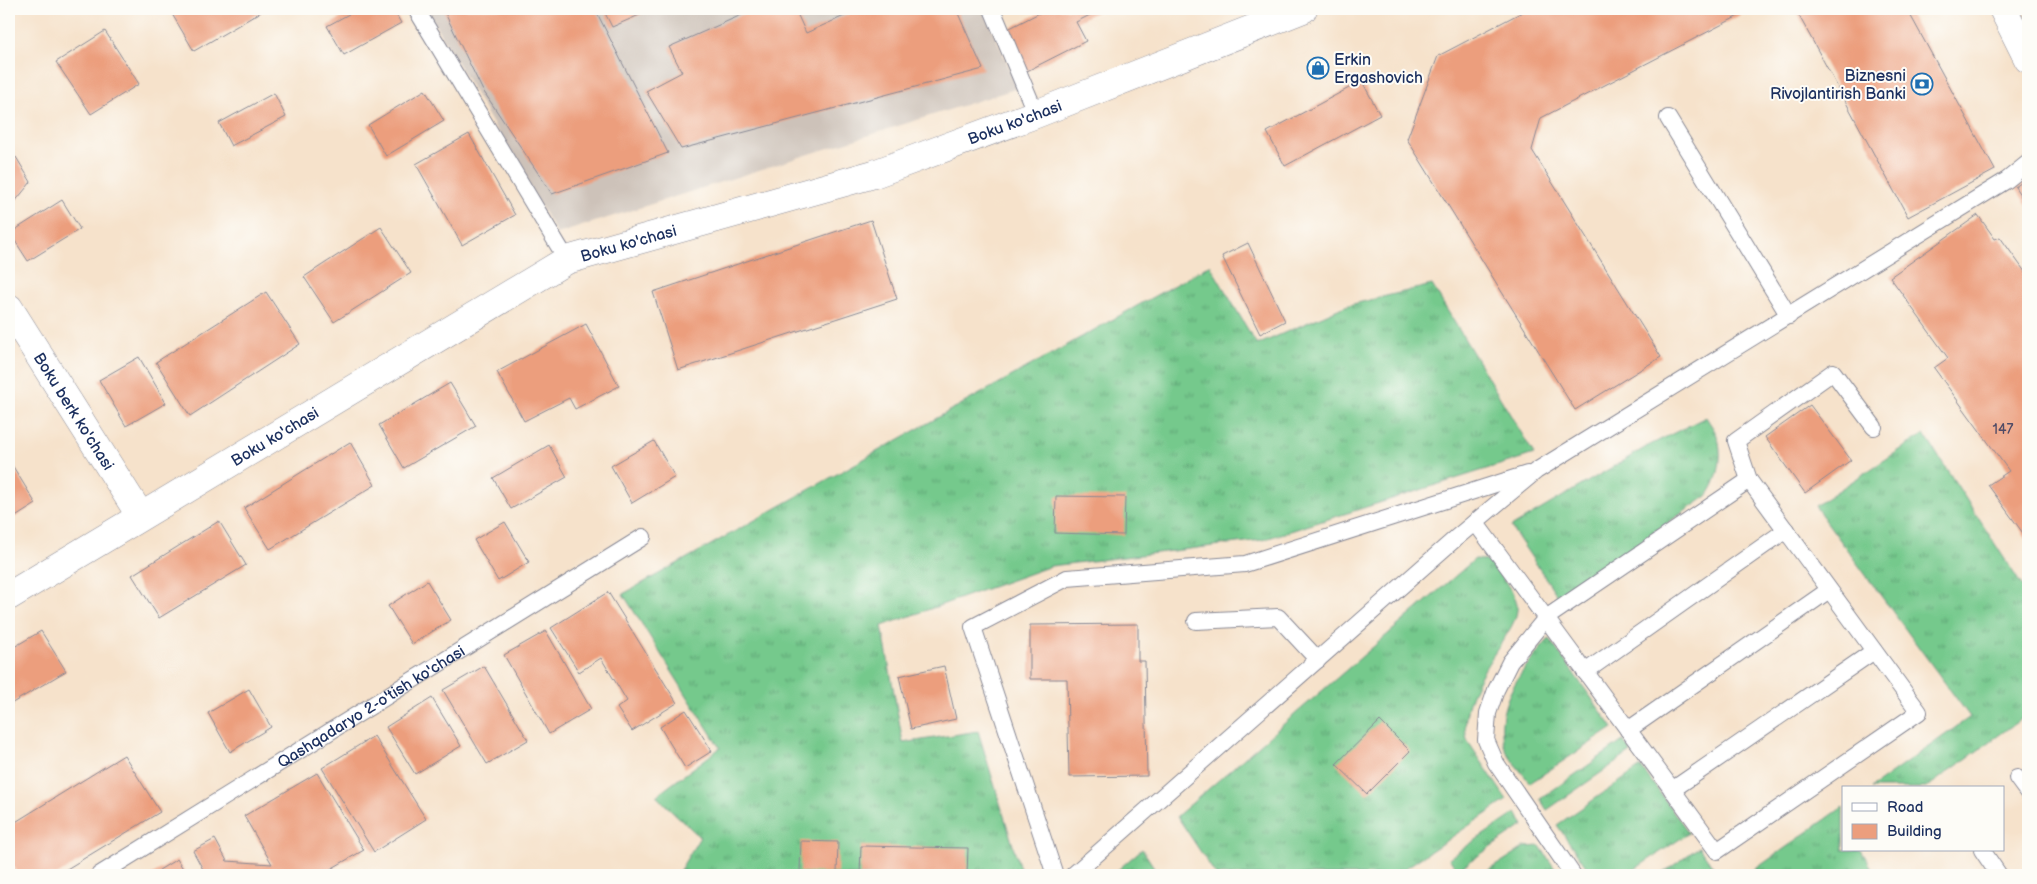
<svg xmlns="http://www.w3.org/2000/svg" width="2037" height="884" font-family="'Balsamiq Sans',sans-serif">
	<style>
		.industrial { fill: #cdc2b9 }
		.grass { fill: url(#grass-tufts); stroke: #487c75 }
		.building { fill: #ec9e7d }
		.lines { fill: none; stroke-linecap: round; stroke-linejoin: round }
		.service-casing { stroke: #888894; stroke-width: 18 }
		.minor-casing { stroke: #888894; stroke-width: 29 }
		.tertiary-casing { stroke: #888894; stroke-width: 29 }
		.service { stroke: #fff; stroke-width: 16 }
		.minor { stroke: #fff; stroke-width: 28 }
		.tertiary { stroke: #fff; stroke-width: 28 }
		.labels { text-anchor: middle; stroke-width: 4; stroke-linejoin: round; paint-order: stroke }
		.number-label { font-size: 14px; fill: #4f4b66 }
		.poi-label { font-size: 16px; fill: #1b2f5e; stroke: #fdfcf7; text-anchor: start }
		.street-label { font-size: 16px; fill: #1b2f5e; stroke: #fdfcf7 }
	</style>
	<defs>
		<pattern id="grass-tufts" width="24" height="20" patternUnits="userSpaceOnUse" patternTransform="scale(1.25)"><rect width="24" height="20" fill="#75c98c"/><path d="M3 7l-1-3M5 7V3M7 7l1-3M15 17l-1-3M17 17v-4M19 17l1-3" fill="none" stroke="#5fa476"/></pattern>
	</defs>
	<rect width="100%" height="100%" fill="#fdfcf7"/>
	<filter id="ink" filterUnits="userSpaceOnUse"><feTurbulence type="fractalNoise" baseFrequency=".02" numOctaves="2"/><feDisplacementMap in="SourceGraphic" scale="10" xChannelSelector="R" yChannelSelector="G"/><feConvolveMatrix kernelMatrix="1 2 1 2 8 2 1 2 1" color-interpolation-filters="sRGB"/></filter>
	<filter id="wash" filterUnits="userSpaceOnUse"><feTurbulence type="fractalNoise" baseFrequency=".0096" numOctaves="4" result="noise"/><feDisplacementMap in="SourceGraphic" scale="20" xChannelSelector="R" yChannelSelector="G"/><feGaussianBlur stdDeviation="1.12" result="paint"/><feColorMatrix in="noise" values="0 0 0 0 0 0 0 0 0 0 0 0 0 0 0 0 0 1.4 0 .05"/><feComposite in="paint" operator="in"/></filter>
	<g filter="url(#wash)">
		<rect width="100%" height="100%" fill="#f6e2cb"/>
		<polygon class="industrial" points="426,9 983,9 1018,88 557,234"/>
		<g class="grass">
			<polygon points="1210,265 1257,345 1345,306 1432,285 1534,454 1262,540 1051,566 882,626 903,743 978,731 1022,875 677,875 700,837 656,796 720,748 623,594"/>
			<path d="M1706,417C1710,424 1716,431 1718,438C1723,457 1719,480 1707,496L1559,598L1511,527L1648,446Z"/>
			<polygon points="1924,434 2028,595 2028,714 1926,788 1871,788 1970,717 1815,506"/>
			<path d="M1475,559C1489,559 1494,568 1502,578C1508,586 1515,594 1517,604C1519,619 1507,633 1500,645C1482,672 1459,707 1467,740L1507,800L1395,875H1216L1177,816Z"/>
			<path d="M1549,639L1613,728L1530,783C1522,772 1507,757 1504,745C1493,704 1524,667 1549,639Z"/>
			<polygon points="1623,741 1631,752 1547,810 1540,799"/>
			<polygon points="1641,767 1689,833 1626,875 1592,875 1557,825"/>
			<polygon points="1843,807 1843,850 1861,850 1876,875 1747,875"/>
			<polygon points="1516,813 1524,825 1457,870 1449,858"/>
			<polygon points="1540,846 1559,875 1481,875 1525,847"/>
			<polygon points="1699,847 1719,875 1660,875"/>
			<polygon points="1142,849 1159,875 1112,875"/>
		</g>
		<g id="blocks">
			<g class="building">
				<polygon points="169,9 258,9 261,12 194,51"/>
				<polygon points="358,9 393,9 401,23 344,55 327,26"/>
				<polygon points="443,9 595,9 668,153 552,194 482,89"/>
				<polygon points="603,9 653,9 612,27"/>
				<polygon points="755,9 795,9 806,33 860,9 956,9 983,69 681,149 646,91 682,72 669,47"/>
				<polygon points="1047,9 1102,9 1076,22 1086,41 1027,71 1006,30"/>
				<polygon points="1528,9 1752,9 1541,118 1532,150 1661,357 1575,410 1407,139 1438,56"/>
				<polygon points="1787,9 1907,9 1995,170 1908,217 1797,12"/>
				<polygon points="105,31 139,84 91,114 56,62"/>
				<polygon points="1362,81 1380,115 1285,166 1267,132"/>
				<polygon points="425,90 444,121 386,156 368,125"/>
				<polygon points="274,93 286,117 231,146 219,123"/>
				<polygon points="469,134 515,215 462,245 416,164"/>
				<polygon points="16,157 31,182 9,209 9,161"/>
				<polygon points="2028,178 2028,207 2015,187"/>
				<polygon points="62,200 80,229 28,261 10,233"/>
				<polygon points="1978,215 1995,239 2000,237 2028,276 2028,540 1988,485 2009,471 1934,368 1948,358 1890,277"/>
				<polygon points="871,220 897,299 678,370 653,292"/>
				<polygon points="381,227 411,273 334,322 304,277"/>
				<polygon points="1248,243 1285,321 1260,334 1222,256"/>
				<polygon points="266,292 300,344 190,416 156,362"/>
				<polygon points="586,324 619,386 575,409 569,398 524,421 497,372"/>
				<polygon points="139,357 166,403 126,426 99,380"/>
				<polygon points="450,383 476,426 404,468 379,425"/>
				<polygon points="1810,405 1851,460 1805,493 1765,437"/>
				<polygon points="654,441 675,477 632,503 611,466"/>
				<polygon points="350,442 375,485 270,549 244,508"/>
				<polygon points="549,445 567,477 511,509 493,478"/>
				<polygon points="9,460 36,504 9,521"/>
				<polygon points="1056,496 1125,497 1124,535 1055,533"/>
				<polygon points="219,521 246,565 159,618 132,575"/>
				<polygon points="505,522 529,562 498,581 474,540"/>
				<polygon points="427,581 451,620 412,644 388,606"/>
				<polygon points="608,592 677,703 632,731 617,708 627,701 601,658 579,672 551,628"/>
				<polygon points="1138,624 1138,661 1145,661 1147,776 1069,777 1067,679 1030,679 1030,625"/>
				<polygon points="41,631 66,671 9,705 9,650"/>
				<polygon points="546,631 591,709 549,734 504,655"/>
				<polygon points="484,666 528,740 487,764 443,690"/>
				<polygon points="944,666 956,719 911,729 899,676"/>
				<polygon points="249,689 271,727 230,752 208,713"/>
				<polygon points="432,698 461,746 415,774 386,727"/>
				<polygon points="686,710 712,751 685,768 660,727"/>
				<polygon points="1380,721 1410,751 1367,794 1336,764"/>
				<polygon points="374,736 426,819 374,852 322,768"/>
				<polygon points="124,755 160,812 57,875 19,875 9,859 9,826"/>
				<polygon points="317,773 364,850 320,875 206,875 193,851 215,839 227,861 272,864 244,816"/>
				<polygon points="801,841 838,842 837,873 800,872"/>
				<polygon points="861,846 968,848 967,875 860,875"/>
				<polygon points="177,859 187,875 151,875"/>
			</g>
		</g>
	</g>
	<g filter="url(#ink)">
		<use href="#blocks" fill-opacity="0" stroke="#888894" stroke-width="1"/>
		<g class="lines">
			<g class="service-casing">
				<g id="service">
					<polyline points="416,9 567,260"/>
					<polyline points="992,9 1036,114"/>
					<polyline points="1668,118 1789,316"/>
					<polyline points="1749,480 1736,441 1833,372 1874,427"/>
					<path d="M1475,522C1556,632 1637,741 1717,851L1919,712L1749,480L1546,618L1510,662L1496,690L1488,713L1486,740L1496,763L1573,875"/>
					<polyline points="1196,621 1278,617 1318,660"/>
					<polyline points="1585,672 1786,530"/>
					<polyline points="1628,730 1829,590"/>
					<polyline points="2017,778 2028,793"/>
					<polyline points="1672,790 1874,651"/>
					<polyline points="1982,850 1999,875"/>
					<path id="s1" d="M99,875L643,537"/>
					<polyline points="1055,875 973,627 1067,578 1245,564 1527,474"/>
					<polyline points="1073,875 1456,538 1536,471 2007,180 2028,163"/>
				</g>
			</g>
			<g class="minor-casing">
				<g id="minor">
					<path id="s2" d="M9,308L140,515"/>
				</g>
			</g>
			<g class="tertiary-casing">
				<g id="tertiary">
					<polyline points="2003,9 2028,59"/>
					<path id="s3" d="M9,596L567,260L874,174L1036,114L1303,9"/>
				</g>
			</g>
			<use href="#service" class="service"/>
			<use href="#minor" class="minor"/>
			<use href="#tertiary" class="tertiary"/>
		</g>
	</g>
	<defs>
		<g id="shop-ring" transform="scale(1.125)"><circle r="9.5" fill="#fdfcf7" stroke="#1f6fb2" stroke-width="1.5"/><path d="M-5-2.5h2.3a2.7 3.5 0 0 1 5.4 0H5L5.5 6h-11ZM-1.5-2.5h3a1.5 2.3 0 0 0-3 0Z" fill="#1f6fb2"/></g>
		<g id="bank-ring" transform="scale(1.125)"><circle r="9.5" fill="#fdfcf7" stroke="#1f6fb2" stroke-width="1.5"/><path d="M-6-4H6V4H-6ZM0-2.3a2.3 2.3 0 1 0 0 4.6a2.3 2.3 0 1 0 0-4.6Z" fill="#1f6fb2"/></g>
	</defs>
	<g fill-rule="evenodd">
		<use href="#shop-ring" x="1318" y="68"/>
		<use href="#bank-ring" x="1922" y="84"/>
	</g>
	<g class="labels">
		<g class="number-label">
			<text x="2003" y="434">147</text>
		</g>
		<g class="poi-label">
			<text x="1334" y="65">Erkin<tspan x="1334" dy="18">Ergashovich</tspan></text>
			<text x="1906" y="81" text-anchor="end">Biznesni<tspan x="1906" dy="18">Rivojlantirish Banki</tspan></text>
		</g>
		<g class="street-label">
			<text dy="6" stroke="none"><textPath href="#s3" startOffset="1120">Boku ko'chasi</textPath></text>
			<text dy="6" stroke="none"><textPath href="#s3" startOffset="715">Boku ko'chasi</textPath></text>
			<text dy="6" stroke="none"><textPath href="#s2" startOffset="122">Boku berk ko'chasi</textPath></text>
			<text dy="6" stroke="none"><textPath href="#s3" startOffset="310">Boku ko'chasi</textPath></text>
			<text dy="6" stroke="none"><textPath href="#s1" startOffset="320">Qashqadaryo 2-o'tish ko'chasi</textPath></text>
		</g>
	</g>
	<rect width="2037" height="884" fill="none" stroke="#fdfcf7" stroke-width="30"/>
	<rect x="1842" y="786" width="162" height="65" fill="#fdfcf7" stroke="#a3aaba"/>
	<rect x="1852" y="803" width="25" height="8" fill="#ffffff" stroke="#a3aaba"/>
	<text x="1887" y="812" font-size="15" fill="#1b2f5e">Road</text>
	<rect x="1852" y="824" width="25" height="15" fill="#ec9e7d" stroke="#a3aaba"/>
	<text x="1887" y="836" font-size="15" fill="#1b2f5e">Building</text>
</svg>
